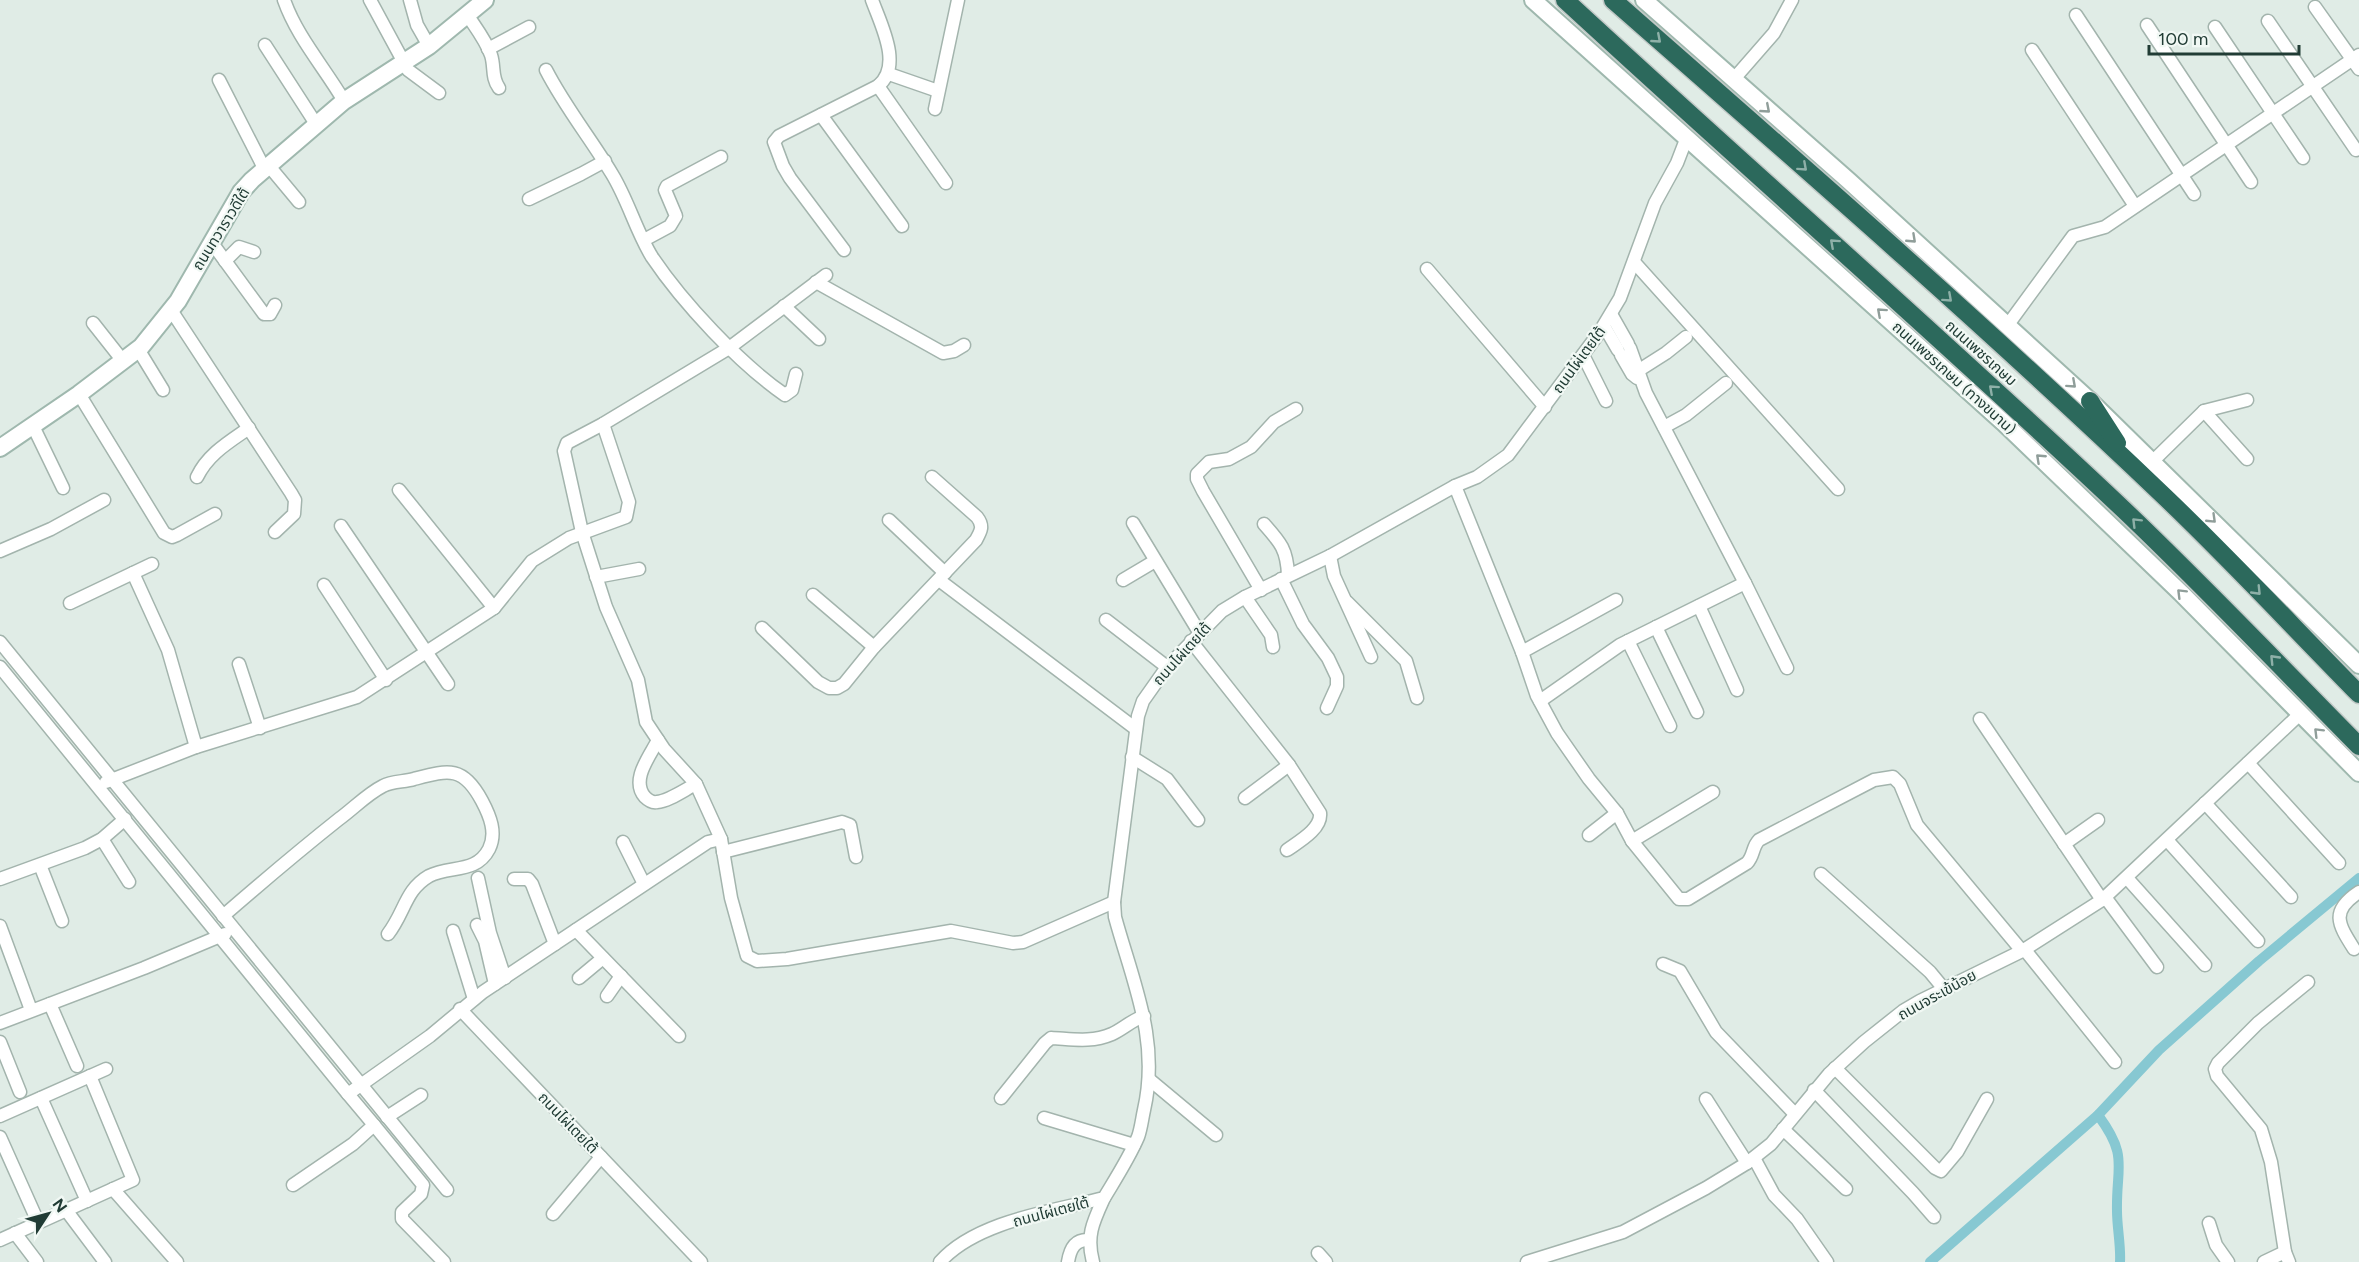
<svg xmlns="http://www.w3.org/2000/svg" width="2359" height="1262" font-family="Figtree,'Noto Sans Thai',sans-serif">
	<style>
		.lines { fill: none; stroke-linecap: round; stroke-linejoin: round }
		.canal { stroke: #87c8d2; stroke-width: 10 }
		.street-casing { stroke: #a3b4ad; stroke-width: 15 }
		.secondary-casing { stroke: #9fb8ae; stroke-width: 20 }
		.highway-casing { stroke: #c1c8c6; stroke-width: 21 }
		.street { stroke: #fff; stroke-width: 12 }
		.secondary { stroke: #fff; stroke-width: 16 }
		.highway { stroke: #2c695c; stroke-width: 18 }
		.oneway { stroke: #8eb0a8 }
		.oneway2 { stroke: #909e9a }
		.labels { text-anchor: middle; stroke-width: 4.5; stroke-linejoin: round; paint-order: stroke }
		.street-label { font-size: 15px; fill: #213c35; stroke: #f1f8f4 }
	</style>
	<rect width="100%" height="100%" fill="#e0ece6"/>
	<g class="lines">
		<g class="canal">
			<path d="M2098,1115C2129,1157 2116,1165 2117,1211C2117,1228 2121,1245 2120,1262"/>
			<polyline points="1930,1262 2098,1115 2159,1050 2259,961 2359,878"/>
		</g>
		<g class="street-casing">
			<g id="street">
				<path d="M284,0C297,37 324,67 344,101"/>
				<polyline points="370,0 408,70 439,93"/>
				<polyline points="410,0 417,25 429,46"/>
				<polyline points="2315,7 2359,69"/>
				<polyline points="2076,15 2194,194"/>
				<path d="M468,16C476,28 486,41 491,55C495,67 491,77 499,88"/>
				<polyline points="2268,21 2356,150"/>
				<polyline points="2147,25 2251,182"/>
				<polyline points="2215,27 2303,158"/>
				<polyline points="265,45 316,124"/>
				<polyline points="488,49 529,27"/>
				<polyline points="2032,50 2135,206"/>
				<path d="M546,70C565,107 591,139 612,174C628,200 636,231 652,257C683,303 739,363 785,395L792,390L796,374"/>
				<polyline points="889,74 938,91"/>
				<polyline points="219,80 265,170"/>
				<polyline points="1733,80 1774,33 1792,0"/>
				<polyline points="878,86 946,183"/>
				<polyline points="935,109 958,0"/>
				<polyline points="821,115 902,226"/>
				<polyline points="269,166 299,202"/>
				<polyline points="529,199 581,174 605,161"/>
				<polyline points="644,240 670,226 676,216 665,190 667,186 721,157"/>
				<polyline points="212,243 264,314 270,314 275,305"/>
				<path d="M844,250L790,178L783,166L774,142L779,136L878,86C903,66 881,25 872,0"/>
				<polyline points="225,261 239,247 254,252"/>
				<polyline points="1634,262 1838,489"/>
				<polyline points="1427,269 1545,407"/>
				<polyline points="816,282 943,353 954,351 964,345"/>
				<polyline points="784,306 819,339"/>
				<polyline points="171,310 291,493 295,500 294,514 275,532"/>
				<polyline points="1611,314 1628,344"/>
				<polyline points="93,323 123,361"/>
				<polyline points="1604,326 1618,350"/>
				<polyline points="2007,326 2073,236 2105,227 2359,55"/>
				<polyline points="138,349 163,390"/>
				<polyline points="1583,355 1606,401"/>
				<polyline points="1621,355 1632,374 1637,378"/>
				<polyline points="1633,374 1666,353 1686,337"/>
				<polyline points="79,394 164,533 172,537 177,535 215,514"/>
				<polyline points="2204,411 2247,459"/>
				<polyline points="33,426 63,488"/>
				<polyline points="1664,427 1686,415 1726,383"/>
				<polyline points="2153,461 2204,411 2247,400"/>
				<path d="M197,477C208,454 229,442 249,428"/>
				<path d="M1455,486L1522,652L1537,696L1557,733L1589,779L1617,813L1632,841L1679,899H1688L1747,863C1754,856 1752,847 1759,840L1874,780L1893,777L1900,784L1917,825L2022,951"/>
				<polyline points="399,490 494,608"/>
				<polyline points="889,520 945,573"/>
				<polyline points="1133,523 1199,632"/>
				<path d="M1264,524C1281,543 1287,550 1288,575"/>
				<polyline points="341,526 448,684"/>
				<polyline points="0,551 51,529 104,500"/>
				<polyline points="1330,556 1334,576 1371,657"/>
				<polyline points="133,573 168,650 196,747"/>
				<polyline points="596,577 639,569"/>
				<polyline points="1281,579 1303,624 1328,658 1337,677 1337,686 1327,708"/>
				<polyline points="939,580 1136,729"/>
				<polyline points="1123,580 1155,561"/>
				<polyline points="1745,583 1787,668"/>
				<polyline points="324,585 386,680"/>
				<polyline points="1261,590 1203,491 1197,479 1197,474 1209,462 1229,459 1251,447 1274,422 1296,409"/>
				<polyline points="813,595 874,647"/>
				<polyline points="1245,597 1271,635 1273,647"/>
				<polyline points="1347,602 1406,661 1417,698"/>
				<polyline points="70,603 152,564"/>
				<polyline points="1699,606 1737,690"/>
				<polyline points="1106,620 1167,667"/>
				<polyline points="1656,627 1697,712"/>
				<path d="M762,628L818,682L829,688H837L844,684L874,647L976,540C981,531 984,526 977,517L932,477"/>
				<path d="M1191,641L1289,765L1320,813C1322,829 1298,842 1287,850"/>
				<polyline points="1628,641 1670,726"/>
				<polyline points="0,642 447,1190"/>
				<polyline points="1522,652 1616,600"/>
				<polyline points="239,664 260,728"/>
				<polyline points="0,667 348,1094 430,1036 483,992 708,842 721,839 731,898 747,956 757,961 787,959 951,931 1013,943 1023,942 1114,902"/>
				<polyline points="1540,701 1620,645 1745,583 1646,393 1630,348"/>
				<polyline points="1980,719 2102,900"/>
				<path d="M658,740C650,756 630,780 645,797C648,800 652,803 657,802C669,801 684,790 696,784"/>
				<polyline points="1132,757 1167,779 1198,820"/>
				<polyline points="2248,763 2339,863"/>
				<polyline points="106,782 196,747 357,697 494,608 532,561 569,538 626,517 629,502 603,424"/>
				<polyline points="1245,798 1289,765"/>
				<polyline points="2205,803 2291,897"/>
				<polyline points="1589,835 1617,813"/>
				<polyline points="102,839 129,882"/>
				<polyline points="721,839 696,784 664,749 646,722 638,680 606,607 582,532 564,451 567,443 603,424 729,348 826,275"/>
				<polyline points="2167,840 2258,941"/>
				<polyline points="1632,841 1713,792"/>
				<polyline points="623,842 644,884"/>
				<polyline points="2064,844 2098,820"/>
				<polyline points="723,852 842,822 850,825 856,857"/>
				<polyline points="40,865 62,921"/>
				<polyline points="1821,874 1930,972 1944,989"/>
				<polyline points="478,878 490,933 505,978"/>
				<polyline points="2127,878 2205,965"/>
				<polyline points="0,879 85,848 102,839 125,819"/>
				<polyline points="514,879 528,879 532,884 555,944"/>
				<polyline points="2105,897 2157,967"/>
				<path d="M223,916C261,883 300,850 339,819C353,809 367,794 383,786C392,781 404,782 414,779C448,770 463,765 482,801C490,816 497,833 489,849C476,874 450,865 429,876C405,890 405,912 388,934"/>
				<polyline points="477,925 485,941 495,984"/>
				<polyline points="0,926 31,1010"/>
				<polyline points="576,930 679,1036"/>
				<polyline points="453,931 474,999"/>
				<path d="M2354,949C2338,924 2330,911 2359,892"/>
				<polyline points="2025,950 2115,1062"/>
				<polyline points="1663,964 1680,971 1716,1032 1795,1114"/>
				<polyline points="579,978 603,958"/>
				<polyline points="607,996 621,976"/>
				<polyline points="50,1004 77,1066"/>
				<polyline points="460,1009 701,1262"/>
				<polyline points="0,1023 144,968 225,934"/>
				<polyline points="0,1042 20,1092"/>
				<polyline points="1835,1068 1935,1168 1941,1171 1957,1152 1987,1099"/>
				<polyline points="1150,1080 1216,1135"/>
				<polyline points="1814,1090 1913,1193 1934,1217"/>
				<polyline points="41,1098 87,1201"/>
				<path d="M1001,1098L1045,1043L1051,1038C1072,1039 1091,1043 1112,1034C1123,1029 1132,1020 1144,1016"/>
				<polyline points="1706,1099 1747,1163"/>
				<polyline points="0,1116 106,1069"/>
				<polyline points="387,1117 421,1095"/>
				<polyline points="1044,1118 1134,1145"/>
				<polyline points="374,1125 423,1185 421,1194 402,1212 402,1219 444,1262"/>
				<polyline points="1783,1129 1846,1189"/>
				<polyline points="0,1137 38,1222"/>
				<polyline points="1754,1158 1774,1195 1797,1219 1827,1262"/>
				<polyline points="293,1185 353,1144 374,1125 348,1094"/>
				<polyline points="113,1189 177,1262"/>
				<polyline points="66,1210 105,1262"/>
				<polyline points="553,1214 601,1157"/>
				<polyline points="2209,1223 2216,1245 2228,1262"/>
				<polyline points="15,1233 37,1262"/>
				<polyline points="0,1240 133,1180 90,1076"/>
				<polyline points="1318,1253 1326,1262"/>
				<path d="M940,1262C976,1221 1054,1211 1104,1198C1116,1178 1129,1158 1138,1137C1141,1129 1142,1119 1144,1110C1160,1040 1133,983 1115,917L1114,902L1138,716L1143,701L1167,667L1222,611L1245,597L1330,556L1455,486L1477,477L1508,455L1599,333L1620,298L1655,203L1677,163L1687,137"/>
				<path d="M1068,1262C1070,1249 1075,1239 1089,1240"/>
				<path d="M1093,1262C1086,1236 1093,1222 1104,1198"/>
				<polyline points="1527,1262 1623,1232 1706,1188 1747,1163 1771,1144 1829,1074 1864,1042 1903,1011 1920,1001 2022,951 2102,900 2300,714"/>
				<polyline points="2264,1262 2285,1252"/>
				<polyline points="2289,1262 2285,1252 2271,1162 2261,1129 2217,1076 2215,1069 2218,1063 2258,1023 2308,982"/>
			</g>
		</g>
		<g class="secondary-casing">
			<g id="secondary">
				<polyline points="1533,0 2004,423 2181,593 2359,773"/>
				<polyline points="1644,0 1849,181 2090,401 2359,665"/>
				<polyline points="0,448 79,394 141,347 178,301 241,192 252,180 344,101 429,46 485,0"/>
			</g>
		</g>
		<g class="highway-casing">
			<g id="highway">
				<path d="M1565,0C1750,171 1940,336 2123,509C2204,586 2281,667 2359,746"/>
				<path d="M1613,0C1799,163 1986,326 2165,497C2231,560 2294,628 2359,694"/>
				<polyline points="2090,401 2117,443"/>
			</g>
		</g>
		<use href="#street" class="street"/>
		<use href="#secondary" class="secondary"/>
		<use href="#highway" class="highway"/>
	</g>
	<defs><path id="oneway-chevron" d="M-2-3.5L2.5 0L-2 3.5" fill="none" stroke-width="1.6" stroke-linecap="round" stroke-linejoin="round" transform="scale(1.5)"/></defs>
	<g class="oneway">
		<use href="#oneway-chevron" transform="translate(1657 39) rotate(41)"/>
		<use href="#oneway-chevron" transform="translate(1803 167) rotate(42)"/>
		<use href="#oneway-chevron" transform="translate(1834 243) rotate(-138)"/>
		<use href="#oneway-chevron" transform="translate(1948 298) rotate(42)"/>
		<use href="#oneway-chevron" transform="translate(1993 389) rotate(-138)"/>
		<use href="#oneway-chevron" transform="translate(2136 522) rotate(-135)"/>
		<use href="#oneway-chevron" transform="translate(2257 591) rotate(46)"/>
		<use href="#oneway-chevron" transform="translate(2274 659) rotate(-134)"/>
	</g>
	<g class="oneway2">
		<use href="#oneway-chevron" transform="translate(1766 109) rotate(41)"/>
		<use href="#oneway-chevron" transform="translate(1912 239) rotate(43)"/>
		<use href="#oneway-chevron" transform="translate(1881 312) rotate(-138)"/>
		<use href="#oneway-chevron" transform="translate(2072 384) rotate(42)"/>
		<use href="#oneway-chevron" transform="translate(2040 458) rotate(-137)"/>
		<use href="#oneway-chevron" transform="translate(2212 519) rotate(44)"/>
		<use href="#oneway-chevron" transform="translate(2181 593) rotate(-135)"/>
		<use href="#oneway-chevron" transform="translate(2318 732) rotate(-135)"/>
	</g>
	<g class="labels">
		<g class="street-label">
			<text transform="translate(221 229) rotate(-58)" y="5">ถนนทวาราวดีใต้</text>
			<text transform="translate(1981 353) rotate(42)" y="5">ถนนเพชรเกษม</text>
			<text transform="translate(1579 360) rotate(-54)" y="5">ถนนไผ่เตยใต้</text>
			<text transform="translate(1954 378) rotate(42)" y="5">ถนนเพชรเกษม (ทางขนาน)</text>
			<text transform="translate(1182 654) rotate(-48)" y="5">ถนนไผ่เตยใต้</text>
			<text transform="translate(1937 995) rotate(-29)" y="5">ถนนจระเข้น้อย</text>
			<text transform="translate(568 1123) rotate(46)" y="5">ถนนไผ่เตยใต้</text>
			<text transform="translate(1051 1212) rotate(-15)" y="5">ถนนไผ่เตยใต้</text>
		</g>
	</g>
	<g transform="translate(48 1214) rotate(54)" stroke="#f1f8f4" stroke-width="4.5" paint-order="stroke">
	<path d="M0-4.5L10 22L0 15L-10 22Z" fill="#213c35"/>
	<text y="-9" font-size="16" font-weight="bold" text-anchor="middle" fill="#213c35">N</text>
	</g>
	<path d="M2149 45v9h150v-9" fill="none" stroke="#213c35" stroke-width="3"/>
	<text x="2158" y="45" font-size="18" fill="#213c35" stroke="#f1f8f4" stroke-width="4.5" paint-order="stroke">100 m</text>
</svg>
